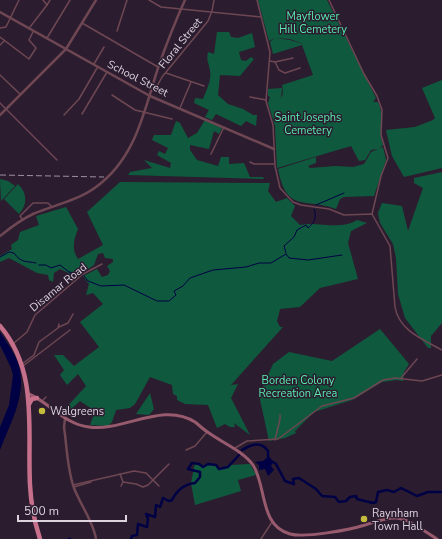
<svg xmlns="http://www.w3.org/2000/svg" width="442" height="539" font-family="'Nunito Sans',sans-serif">
	<style>
		.green { fill: #0f5a3e }
		.water { fill: #000045 }
		.lines { fill: none; stroke-linecap: round; stroke-linejoin: round }
		.stream { stroke: #000045; stroke-width: 1 }
		.river { stroke: #000045; stroke-width: 2.5 }
		.minor { stroke: #6e4753; stroke-width: 1.5 }
		.tertiary { stroke: #6e4753; stroke-width: 2.5 }
		.secondary { stroke: #985b6d; stroke-width: 3 }
		.trunk { stroke: #c6708b; stroke-width: 4.5 }
		.rail { stroke: #9d92a0; stroke-width: 1; stroke-dasharray: 6 3; stroke-linecap: butt }
		.poi-dot { fill: #c5bc3d; stroke: #2b1d2f; stroke-width: 1.5 }
		.labels { text-anchor: middle; stroke-width: 3; stroke-linejoin: round; paint-order: stroke }
		.park-label { font-size: 11px; fill: #58ebad; stroke: #2b1d2f }
		.street-label { font-size: 11px; fill: #ddd3df; stroke: #2b1d2f }
		.poi-label { font-size: 11px; fill: #ddd3df; stroke: #2b1d2f; text-anchor: start }
	</style>
	<rect width="100%" height="100%" fill="#2b1d2f"/>
	<g class="green">
		<path d="M258,0H327L376,98L373,102H378C385,116 378,131 383,145L379,149L371,150L365,160L359,161L351,146L277,168L275,126L268,103L270,97L268,96V89L282,88L281,98L279,100L272,98L279,100C284,97 283,90 282,85L313,75L302,45L273,54L270,42L275,38L290,40L306,45L290,39L275,38L269,41Z"/>
		<path d="M217,32H229L231,37L238,38L252,33L255,47L239,52L241,60L246,61L251,57L254,59L240,76L220,75L218,95L228,104L243,109L253,115H257L256,126L246,121L241,126L216,114L212,120L205,117L209,110L194,103L195,98L203,99C206,91 212,80 210,71C209,62 206,62 208,52L214,54Z"/>
		<polygon points="442,80 442,168 404,177 392,156 386,130 415,127 433,120 435,118 422,88"/>
		<polygon points="205,120 222,128 219,134 214,131 209,149 190,145 190,150 197,160 218,166 221,157 229,157 229,164 244,163 250,177 263,177 264,179 128,175 130,172 152,168 144,160 170,168 171,163 157,155 159,151 165,154 168,148 152,140 154,135 171,135 176,121 180,123 188,138 197,133"/>
		<path d="M383,147L386,160L374,196L344,197L340,199L336,209C305,197 287,214 278,169L316,157V163L308,166L310,168L336,166L353,167L364,164L371,152Z"/>
		<polygon points="442,172 442,323 431,336 431,348 428,348 405,318 398,294 396,258 393,244 380,223 378,213 382,203 402,206 408,231 423,188 414,183 414,178"/>
		<polygon points="0,179 8,181 15,186 1,201"/>
		<path d="M120,182L270,183L268,191L276,202L287,198L295,206L291,216L300,225C319,221 339,231 357,220L367,223L351,231L348,243L358,279L320,288L300,307L280,309L277,321L280,327H283L231,385L238,384L231,398L250,435L234,423L235,427H230L225,424L217,428L208,405L185,404L177,400V396L173,394L172,385L150,377L135,404L130,408L116,410L112,422L108,426L90,425L95,411L80,401L66,414L63,411L86,386L78,374L67,385L60,375L64,370L54,355H63L74,366L99,347L80,322L103,304L93,293L86,295L89,284L83,276L97,269L102,277L108,275L110,271L107,266L113,262V259L105,258L103,253L98,254L94,265L77,277L60,269L54,273L53,282L49,280L48,275L37,273L9,258L0,262V256L12,249L11,245L18,240L20,232L39,225L36,216L66,207L78,229C74,239 71,249 78,259L103,245L87,212Z"/>
		<path d="M18,184C27,193 28,204 19,214L4,199Z"/>
		<polygon points="380,329 409,364 404,372 403,381 397,380 382,382 352,400 314,412 295,431 296,433 285,438 269,441 259,395 273,364 289,352 332,361"/>
		<polygon points="150,393 154,409 149,415 136,414"/>
		<path d="M195,463L202,466C212,460 212,464 220,468L229,465L250,464L256,475L238,480L241,491L195,505L191,483Z"/>
	</g>
	<g class="water">
		<path d="M0,332C7,343 18,357 20,370C25,399 10,424 0,450V427L9,405L13,375L11,368L0,345Z"/>
		<polygon points="269,456 273,462 271,466 274,470 268,476 265,469 259,470 259,465 255,462 263,461"/>
	</g>
	<g class="lines">
		<g class="stream">
			<polyline points="316,205 344,193"/>
			<path d="M286,253L284,246L294,237L297,230L306,225L308,228C315,222 317,217 314,209"/>
			<path d="M0,257L9,252L14,253C21,263 26,261 36,263"/>
			<polyline points="39,265 46,265 51,268 60,265 69,272 81,274"/>
			<polyline points="84,276 88,281 101,286 124,285 157,301 169,301 176,295 174,291 183,286 190,278 213,270 246,267 259,263 271,263 286,254 289,258 308,260 342,255"/>
		</g>
		<g class="river">
			<path d="M242,450C252,444 261,441 268,451V459L276,464L285,481L294,484L293,479L299,478L316,489L322,496L335,497L339,502L346,501L350,497L356,496L357,499L373,503L376,502L378,492L387,490L394,492L401,488L417,496L428,492H442"/>
			<polyline points="69,539 70,539"/>
			<path d="M131,539L132,536L137,535L138,524L147,527L148,519L146,514L155,517L156,505L160,507L163,498L169,501L172,500C177,490 184,484 195,483L200,477V472L188,469L192,463L199,464L203,467L208,464L216,465L219,469L228,467L239,455"/>
		</g>
		<g class="minor">
			<polyline points="149,0 161,7 261,17"/>
			<path d="M257,0L270,52L266,101L273,125L275,166L280,188L293,202L301,205L329,209L344,215L372,214L390,246L395,307C399,331 424,340 442,350"/>
			<polyline points="329,0 364,74 377,96 382,110 381,135 388,158 381,176 372,214"/>
			<polyline points="47,5 50,0"/>
			<polyline points="82,23 158,67"/>
			<polyline points="30,27 47,5 43,0"/>
			<polyline points="0,28 6,27 19,0"/>
			<polyline points="117,31 127,0"/>
			<polyline points="0,37 29,59 36,48 29,40 33,32"/>
			<polyline points="47,38 70,0"/>
			<polyline points="0,45 4,41"/>
			<polyline points="270,61 275,62 293,58"/>
			<polyline points="275,62 279,70 285,73 300,68"/>
			<polyline points="94,64 104,47"/>
			<polyline points="166,73 204,86"/>
			<polyline points="0,75 20,94"/>
			<polyline points="151,91 155,90 162,77 208,21 212,11 214,0"/>
			<polyline points="112,95 135,110 172,119"/>
			<polyline points="250,97 266,100"/>
			<polyline points="0,103 57,160"/>
			<polyline points="180,108 191,82"/>
			<polyline points="82,114 107,72"/>
			<polyline points="64,115 79,99 97,68"/>
			<polyline points="211,154 224,127"/>
			<polyline points="250,162 254,164 274,164"/>
			<polyline points="23,220 20,216 33,203 48,203 52,207"/>
			<polyline points="59,327 68,323 73,314"/>
			<polyline points="14,343 27,332 35,315 83,274 102,264"/>
			<polyline points="22,364 34,355 39,342 58,328 59,324"/>
			<polyline points="23,366 70,330"/>
			<polyline points="401,378 417,359"/>
			<polyline points="42,401 46,397"/>
			<polyline points="275,440 280,419 280,415"/>
			<polyline points="235,448 247,441 278,439 322,406 354,398 383,380 395,378 422,381 442,375"/>
			<polyline points="186,450 195,446 207,432"/>
			<polyline points="120,474 123,482 136,484 143,487 148,485 169,464"/>
			<polyline points="73,485 134,471 146,473 159,486"/>
			<polyline points="121,486 123,482"/>
			<polyline points="74,487 91,482"/>
			<polyline points="261,539 272,522"/>
		</g>
		<g class="tertiary">
			<polyline points="0,12 150,96 274,149"/>
			<polyline points="0,115 66,49 96,0"/>
			<path d="M0,236C10,228 20,220 33,214C54,205 77,201 96,187C136,158 144,111 158,68C166,45 175,22 185,0"/>
			<path d="M65,419L64,427C67,447 67,469 74,488C80,504 94,523 96,539"/>
		</g>
		<path class="secondary" d="M29,394C50,403 64,424 89,427C123,432 163,401 195,422C200,426 204,430 209,433C223,443 243,451 253,465C267,487 259,525 290,534C305,538 349,530 365,525C375,522 386,517 397,518C411,520 425,532 437,539"/>
		<g class="trunk">
			<path d="M0,326C39,372 27,430 30,485C31,503 34,521 40,539"/>
			<polyline points="29,404 32,399 37,398"/>
		</g>
		<polyline class="rail" points="0,175 104,177"/>
	</g>
	<g class="poi-dot">
		<circle cx="42" cy="411" r="4"/>
		<circle cx="364" cy="519" r="4"/>
	</g>
	<g class="labels">
		<g class="park-label">
			<text x="313" y="20">Mayflower<tspan x="313" dy="13">Hill Cemetery</tspan></text>
			<text x="308" y="121">Saint Josephs<tspan x="308" dy="13">Cemetery</tspan></text>
			<text x="298" y="384">Borden Colony<tspan x="298" dy="13">Recreation Area</tspan></text>
		</g>
		<g class="street-label">
			<text transform="translate(180 43) rotate(-51)" y="4">Floral Street</text>
			<text transform="translate(138 78) rotate(27)" y="4">School Street</text>
			<text transform="translate(58 287) rotate(-39)" y="4">Disamar Road</text>
		</g>
		<g class="poi-label">
			<text x="50" y="415">Walgreens</text>
			<text x="372" y="517">Raynham<tspan x="372" dy="13">Town Hall</tspan></text>
		</g>
	</g>
	<path d="M18 515v6h108v-6" fill="none" stroke="#ddd3df" stroke-width="2"/>
	<text x="24" y="515" font-size="12" fill="#ddd3df" stroke="#2b1d2f" stroke-width="3" paint-order="stroke">500 m</text>
</svg>
